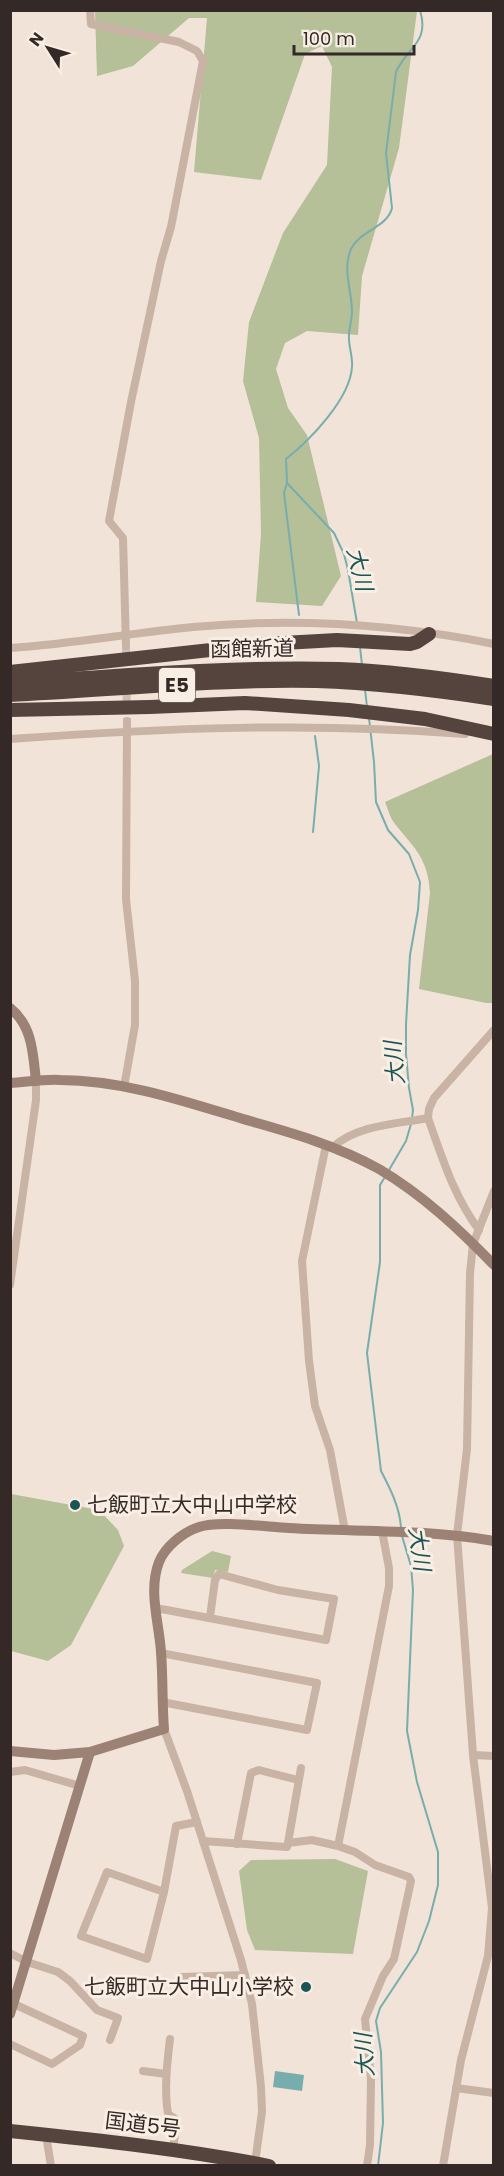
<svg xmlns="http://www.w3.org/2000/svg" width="504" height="2176" font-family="Poppins,'Noto Sans JP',sans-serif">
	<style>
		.green { fill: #b5bf98 }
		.water { fill: #77aead }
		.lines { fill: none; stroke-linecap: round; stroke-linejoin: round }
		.stream { stroke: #77aead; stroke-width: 2 }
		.street-tunnel { stroke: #cbbeb4; stroke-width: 8; stroke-dasharray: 8 4; stroke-linecap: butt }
		.street { stroke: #c9b3a4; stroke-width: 8 }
		.secondary { stroke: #9c8175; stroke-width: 10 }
		.highway { stroke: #55433d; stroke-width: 14 }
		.poi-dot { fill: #1b5555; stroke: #f9eee4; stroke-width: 2 }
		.labels { text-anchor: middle; stroke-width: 6; stroke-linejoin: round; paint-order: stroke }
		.shield { fill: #f9eee4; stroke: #6f645f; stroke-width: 1.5 }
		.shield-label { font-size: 20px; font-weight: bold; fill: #342926 }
		.street-label { font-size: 21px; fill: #342926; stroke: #f9eee4 }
		.poi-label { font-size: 21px; fill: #342926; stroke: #f9eee4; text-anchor: start }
		.water-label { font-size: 22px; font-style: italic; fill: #1b5555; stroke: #f9eee4 }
	</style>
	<rect width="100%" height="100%" fill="#f1e3d8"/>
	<g class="green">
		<polygon points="95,11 417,11 399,148 362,276 358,335 307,331 285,343 276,369 288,408 307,435 341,576 322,606 256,602 261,534 259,438 243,381 249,322 283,233 327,165 332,67 322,46 305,54 261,180 194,172 207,18 189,18 133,66 97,76"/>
		<path d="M493,754L494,1003H486L419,989L430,893C428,858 415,849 395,824C390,818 388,809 385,802Z"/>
		<polygon points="11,1494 99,1510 118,1530 124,1546 71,1645 48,1661 11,1651"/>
		<polygon points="212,1551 231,1556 228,1572 215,1570 213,1578 181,1573 182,1570"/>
		<polygon points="335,1859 368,1871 353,1954 255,1950 247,1930 239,1871 251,1860"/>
	</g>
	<polygon class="water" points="275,2071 304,2075 302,2091 273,2087"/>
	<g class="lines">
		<g class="stream">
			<polyline points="287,483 284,493 299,615"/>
			<path d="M357,623L348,570L344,554L334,533L287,483L286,459C310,440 350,399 352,367C353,356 348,345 349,335C349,327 352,320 352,312C352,290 342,270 351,249C360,230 387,228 392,208L386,153L396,72C407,47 430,43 420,10"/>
			<polyline points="360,647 362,665"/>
			<polyline points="365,689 367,707"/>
			<polyline points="369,718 374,762 376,802 388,830 409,854 420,882 418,910 410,955 406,1024 406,1054 409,1088 413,1110 412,1118"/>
			<polyline points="313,832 319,766 315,736"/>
			<polyline points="389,1170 406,1141 411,1124"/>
			<path d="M385,1177L380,1185V1262L367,1353L381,1471C390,1488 400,1508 401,1528"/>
			<polyline points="378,2166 383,2123 381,2052 376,2021 380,2008 417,1952 429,1921 438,1885 438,1852 417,1782 407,1731 413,1590 411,1566 402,1536"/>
		</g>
		<polyline class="street-tunnel" points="126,646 127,721"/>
		<g class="street">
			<polyline points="90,10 91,24 179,42 197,51 203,61 171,227 161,261 131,402 109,521 123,538 126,646"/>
			<path d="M10,648C71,644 132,633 193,627C293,618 395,624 494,644"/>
			<path d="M10,739C161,728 314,722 465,734"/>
			<polyline points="124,1087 135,1025 135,981 126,899 127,721"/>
			<polyline points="326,1145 302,1261 309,1361 315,1406 330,1450 345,1531"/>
			<path d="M333,1147C357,1125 397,1124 428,1118"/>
			<path d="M479,1230C454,1197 442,1157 428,1118L429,1109L434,1098L494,1030"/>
			<polyline points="10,1285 36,1100 36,1081"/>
			<polyline points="156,1608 326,1640 334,1599 278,1590 219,1574 215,1580 210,1617"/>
			<polyline points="161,1653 317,1683 307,1730 162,1702"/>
			<polyline points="164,1729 187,1791 241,1960 252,2004 261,2087 262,2112 255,2163"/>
			<polyline points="473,1755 494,1756"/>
			<polyline points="10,1772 25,1770 80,1786"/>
			<polyline points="203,1841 287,1847 288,1843 312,1840 338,1846 389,1586 389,1568 382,1531"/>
			<polyline points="288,1843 301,1768"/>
			<polyline points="237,1844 251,1773 259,1770 298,1780"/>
			<polyline points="338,1846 355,1852 375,1865 409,1877 411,1881 394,1959 383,1976 365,2019 371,2079 370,2145 367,2166"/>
			<polyline points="164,1892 107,1872 81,1936 147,1959 164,1892 176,1826 197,1822"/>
			<polyline points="10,1953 27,1962 58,1972 70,1981 97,2010 118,2018 110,2040"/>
			<polyline points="182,1977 245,1975"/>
			<path d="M170,2039C167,2064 164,2089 168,2114L177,2120L173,2149"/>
			<polyline points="10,2044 52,2064 80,2045 83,2036 14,2004"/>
			<polyline points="143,2071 166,2074"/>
			<polyline points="456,2088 494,2093"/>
			<polyline points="46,2135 51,2166"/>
			<polyline points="443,2166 461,2060 488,1956 492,1908 473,1755 457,1535 467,1449 470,1273 473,1244 494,1191"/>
		</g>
		<g class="secondary">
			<path d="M10,1008C33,1026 33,1055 36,1081"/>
			<path d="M10,1083C27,1082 44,1079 60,1080C122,1080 184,1101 243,1119C289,1132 336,1145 379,1169C423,1195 459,1229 494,1265"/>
			<path d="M10,1751L54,1755L90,1752L164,1729C162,1704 163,1678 161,1652C159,1622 148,1591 159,1562C165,1547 183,1532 199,1527C219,1520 267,1527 289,1528C358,1532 426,1529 494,1541"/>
			<polyline points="10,2014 90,1752"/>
		</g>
		<g class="highway">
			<polyline points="10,672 265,644 337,640 410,644 417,642 429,634"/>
			<path d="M10,683C120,676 229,666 339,669C391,671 443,678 494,686"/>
			<path d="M10,695C112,690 214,679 316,681C376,683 435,690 494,699"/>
			<polyline points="10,710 150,707 245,703 349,710 425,719 494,734"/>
			<path d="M10,2131C97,2140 183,2149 269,2166"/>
		</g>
	</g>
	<g class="poi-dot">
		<circle cx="75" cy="1505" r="6"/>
		<circle cx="306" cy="1987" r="6"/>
	</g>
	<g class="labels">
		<rect class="shield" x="159" y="668" width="36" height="34" rx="4.5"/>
		<g class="shield-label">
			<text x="177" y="692">E5</text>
		</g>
		<g class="street-label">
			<text transform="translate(252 649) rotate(-1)" y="7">函館新道</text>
			<text transform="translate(143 2125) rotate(7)" y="7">国道5号</text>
		</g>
		<g class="poi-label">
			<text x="87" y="1512">七飯町立大中山中学校</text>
			<text x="294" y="1994" text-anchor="end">七飯町立大中山小学校</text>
		</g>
		<g class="water-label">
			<text transform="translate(360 569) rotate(76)" y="8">大川</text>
			<text transform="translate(394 1063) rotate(-95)" y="8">大川</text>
			<text transform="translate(420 1549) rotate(82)" y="8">大川</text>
			<text transform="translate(364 2055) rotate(-94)" y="8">大川</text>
		</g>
	</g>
	<rect width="504" height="2176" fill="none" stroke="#342926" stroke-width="24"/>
	<g transform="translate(48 48) rotate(307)" stroke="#f9eee4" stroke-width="4.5" paint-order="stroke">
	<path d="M0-4.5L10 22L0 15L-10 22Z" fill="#342926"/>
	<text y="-9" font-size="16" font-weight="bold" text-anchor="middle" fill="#342926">N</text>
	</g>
	<path d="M294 45v9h120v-9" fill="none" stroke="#342926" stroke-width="3"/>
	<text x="303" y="45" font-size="18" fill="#342926" stroke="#f9eee4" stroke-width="4.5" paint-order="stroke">100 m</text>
</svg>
